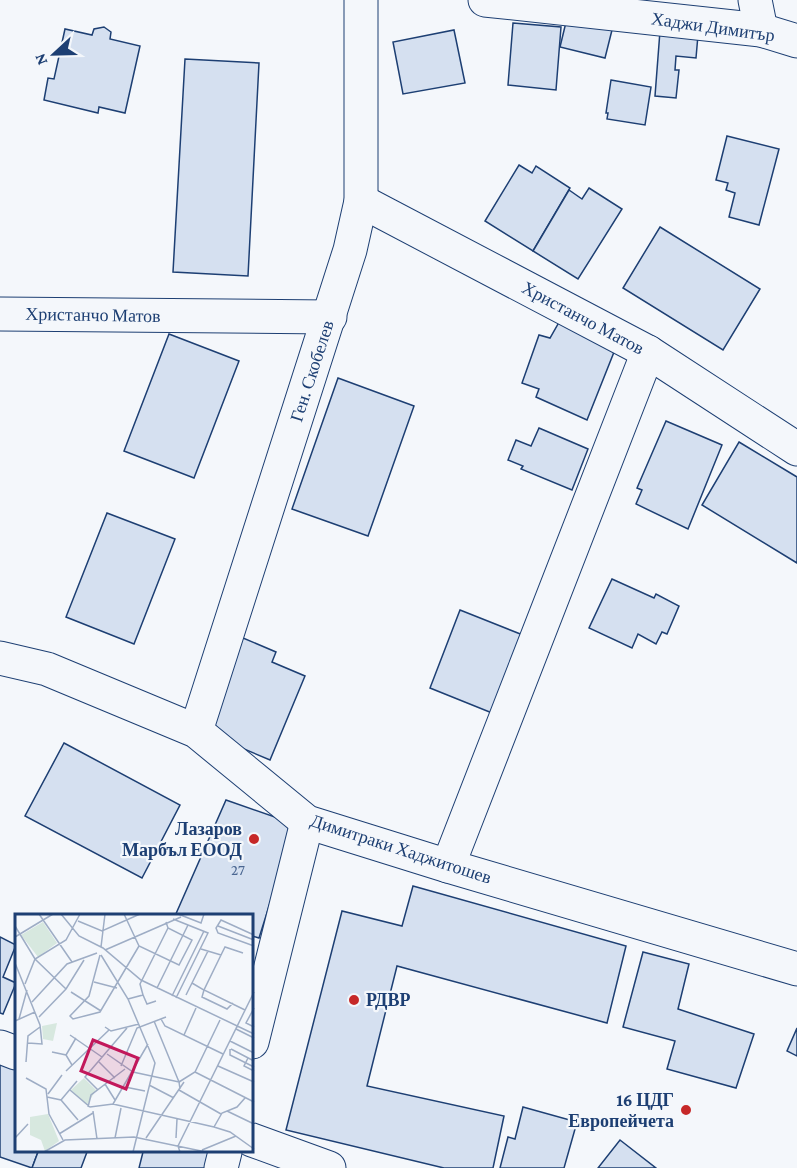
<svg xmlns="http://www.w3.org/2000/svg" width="797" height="1168" font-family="'Crimson Pro',serif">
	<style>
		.building { fill: #d5e0f0; stroke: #1d3f73; stroke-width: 1.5 }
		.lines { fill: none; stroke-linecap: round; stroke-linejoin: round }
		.minor-casing { stroke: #1d3f73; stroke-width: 35 }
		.minor { stroke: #f4f7fb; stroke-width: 33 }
		.poi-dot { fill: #c62828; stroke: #f4f7fb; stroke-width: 2 }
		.labels { text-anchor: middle; stroke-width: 4.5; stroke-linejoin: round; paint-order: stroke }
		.number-label { font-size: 15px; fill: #4b6792 }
		.street-label { font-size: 18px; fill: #1d3f73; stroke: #f4f7fb }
		.poi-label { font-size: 18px; font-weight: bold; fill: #1d3f73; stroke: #f4f7fb; text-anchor: end }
		.inset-road { fill: none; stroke: #9eadc5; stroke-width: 1.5 }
		.view { fill: #c2185b; fill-opacity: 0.15; stroke: #c2185b; stroke-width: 3 }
		.inset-edge { fill: none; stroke: #1d3f73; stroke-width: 3 }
	</style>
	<rect width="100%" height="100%" fill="#f4f7fb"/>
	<g class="building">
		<polygon points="567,18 612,30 605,58 560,47"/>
		<polygon points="513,23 561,27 556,90 508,85"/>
		<polygon points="104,27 111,32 110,39 140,46 125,113 99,107 98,113 44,100 48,78 54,79 65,29 92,35 94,29"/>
		<polygon points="454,30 465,83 403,94 393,42"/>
		<polygon points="660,31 698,35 696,58 676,56 675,70 679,70 676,98 655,96"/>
		<polygon points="185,59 259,63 248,276 173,272"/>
		<polygon points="611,80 651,87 645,125 607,119 608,113 606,113"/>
		<polygon points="727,136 779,149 759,225 729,217 735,193 726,190 728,183 716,180"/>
		<polygon points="519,165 532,173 536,166 570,188 533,251 485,221"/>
		<polygon points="589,188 622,209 578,279 533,251 569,190 582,199"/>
		<polygon points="660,227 760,289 723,350 623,288"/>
		<polygon points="562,317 616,347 587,420 536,397 539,389 522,383 539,335 550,338"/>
		<polygon points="169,334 239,361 194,478 124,451"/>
		<polygon points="338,378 414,406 368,536 292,509"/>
		<polygon points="666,421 722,445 688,529 636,504 642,490 637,488"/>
		<polygon points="539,428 588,449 572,490 521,469 523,466 508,460 516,440 531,446"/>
		<polygon points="739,442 797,477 797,563 702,505"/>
		<polygon points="107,513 175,539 134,644 66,617"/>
		<polygon points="612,579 654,598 656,594 679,606 667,634 662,632 656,644 638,634 632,648 589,628"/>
		<polygon points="460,610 533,639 502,717 430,688"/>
		<polygon points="236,635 276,652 272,662 305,676 270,760 197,729"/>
		<polygon points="64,743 180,805 142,878 25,816"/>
		<polygon points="226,800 295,824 259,938 252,936 252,916 175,916"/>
		<polygon points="413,886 626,946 607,1023 397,966 367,1086 504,1116 493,1168 444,1168 286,1130 342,911 402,926"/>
		<polygon points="0,937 16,945 3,977 16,983 3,1014 0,1013"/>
		<polygon points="643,952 689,964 678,1009 754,1034 736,1088 667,1069 675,1041 623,1027"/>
		<polygon points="797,1028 797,1056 787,1051"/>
		<polygon points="0,1062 16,1068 16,1152 38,1152 32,1168 0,1157"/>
		<polygon points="523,1107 577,1122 564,1168 500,1168 508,1137 515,1139"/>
		<polygon points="620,1140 656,1168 598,1168"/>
		<polygon points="38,1152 87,1152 81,1168 32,1168"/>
		<polygon points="143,1152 212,1152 208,1168 139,1168"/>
	</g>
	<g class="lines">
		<g class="minor-casing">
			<g id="minor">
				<polyline points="485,0 761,30 797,41"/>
				<polyline points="755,0 761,30"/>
				<polyline points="361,201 648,352 797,449"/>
				<polyline points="0,314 330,317"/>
				<polyline points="0,658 47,669 196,731 307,822 448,866 797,969"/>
				<polyline points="196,731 350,250 361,201 361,0"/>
				<polyline points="448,866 648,352"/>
				<polyline points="252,1042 307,822"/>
				<polyline points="0,1047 16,1053"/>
				<polyline points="252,1140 329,1168"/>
				<polyline points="221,1168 225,1152"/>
			</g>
		</g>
		<use href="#minor" class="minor"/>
	</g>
	<g class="poi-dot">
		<circle cx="254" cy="839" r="6"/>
		<circle cx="354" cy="1000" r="6"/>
		<circle cx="686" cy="1110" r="6"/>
	</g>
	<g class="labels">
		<g class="number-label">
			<text x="238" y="875">27</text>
		</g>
		<g class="street-label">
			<text transform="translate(713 27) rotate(8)" y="6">Хаджи Димитър</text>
			<text transform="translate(93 315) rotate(1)" y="6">Христанчо Матов</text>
			<text transform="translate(583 318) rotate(28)" y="6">Христанчо Матов</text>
			<text transform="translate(312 371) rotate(-72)" y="6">Ген. Скобелев</text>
			<text transform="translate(401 849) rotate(18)" y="6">Димитраки Хаджитошев</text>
		</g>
		<g class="poi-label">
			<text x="242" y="835">Лазаров<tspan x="242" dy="21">Марбъл ЕООД</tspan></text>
			<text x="366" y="1006" text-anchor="start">РДВР</text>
			<text x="674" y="1106">16 ЦДГ<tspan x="674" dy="21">Европейчета</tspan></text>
		</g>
	</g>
	<g transform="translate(15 914)">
		<rect width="238" height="238" fill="#f4f7fb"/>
		<path d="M28,8L42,29L23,43L6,21ZM42,109L38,127L28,125L27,112ZM69,164L81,176L72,191L56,176ZM33,200L44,227L30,237L26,226L15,221V203Z" fill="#d7e8df"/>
		<path class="inset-road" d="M24,0L57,48M46,0L64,22L88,34L126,66L239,120M109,0L124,32L164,51L177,26L153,14L151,8M163,0L186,9L189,0M158,5L193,19L161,84M63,7L87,17L125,0M0,12L20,45L51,75M203,12L239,26M239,21L206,6L201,14L203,19L239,32M0,23L38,0M86,33L90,0M186,35L206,41L189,76L230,96M90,36L166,3M85,41L74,82L55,102L58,105L85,98L124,32M86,41L113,85L140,149L118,238M206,41L210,33L228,39M0,49L25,111L27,130L13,129M79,68L102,74M177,69L189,76L187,83L212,95L218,89M10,70L20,45L51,26L65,0M142,74L173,11M56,78L86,97M128,81L125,70L153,14M171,81L193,37M157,82L189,17M113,85L128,81L132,90L141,87M17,88L52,50L82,39M239,94L231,109L239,113M24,103L51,75L69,46M4,105L12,76M146,105L150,112L208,140M0,107L20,98M90,113L96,117L124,110M221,115L239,124M55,121L87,143M169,121L181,94M215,127L239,139M215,135V141L239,153M216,135L239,147M37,138L51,141L57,151M92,140L118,158L164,168L139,107M51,141L61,124M233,144L229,152L239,157M11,148L13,122L25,113M84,148L100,164M106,152L122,114L151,103M203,152L239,168M51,157L94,116M180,158L239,188M11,164L31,175L34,200L48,226M90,170L100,186M134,171L159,184M110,173L130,177M165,175L164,168L180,158L205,106M55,176L75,193L98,190L199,213L215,218L239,235M83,176L70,163L112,114M164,176L206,200M33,180L47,161M32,183L46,186L63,206M46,186L62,167M98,190L133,130M73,193L76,181L110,155M78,197L82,225M212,197L239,210M199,213L207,199L222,193L230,184M44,220L78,199M0,224L13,210M100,224L106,194M131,224L169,168M161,224L162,205M187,236L221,222M29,238L50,226L119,223L191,238M165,238L163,232L239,78"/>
		<path class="view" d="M78,126L123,144L111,175L66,157Z"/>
		<rect width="238" height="238" class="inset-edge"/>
	</g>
	<g transform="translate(54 54) rotate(248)" stroke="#f4f7fb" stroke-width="4.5" paint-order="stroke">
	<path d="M0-4.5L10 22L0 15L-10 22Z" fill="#1d3f73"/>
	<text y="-9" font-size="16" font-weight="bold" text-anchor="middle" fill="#1d3f73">N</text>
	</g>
</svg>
